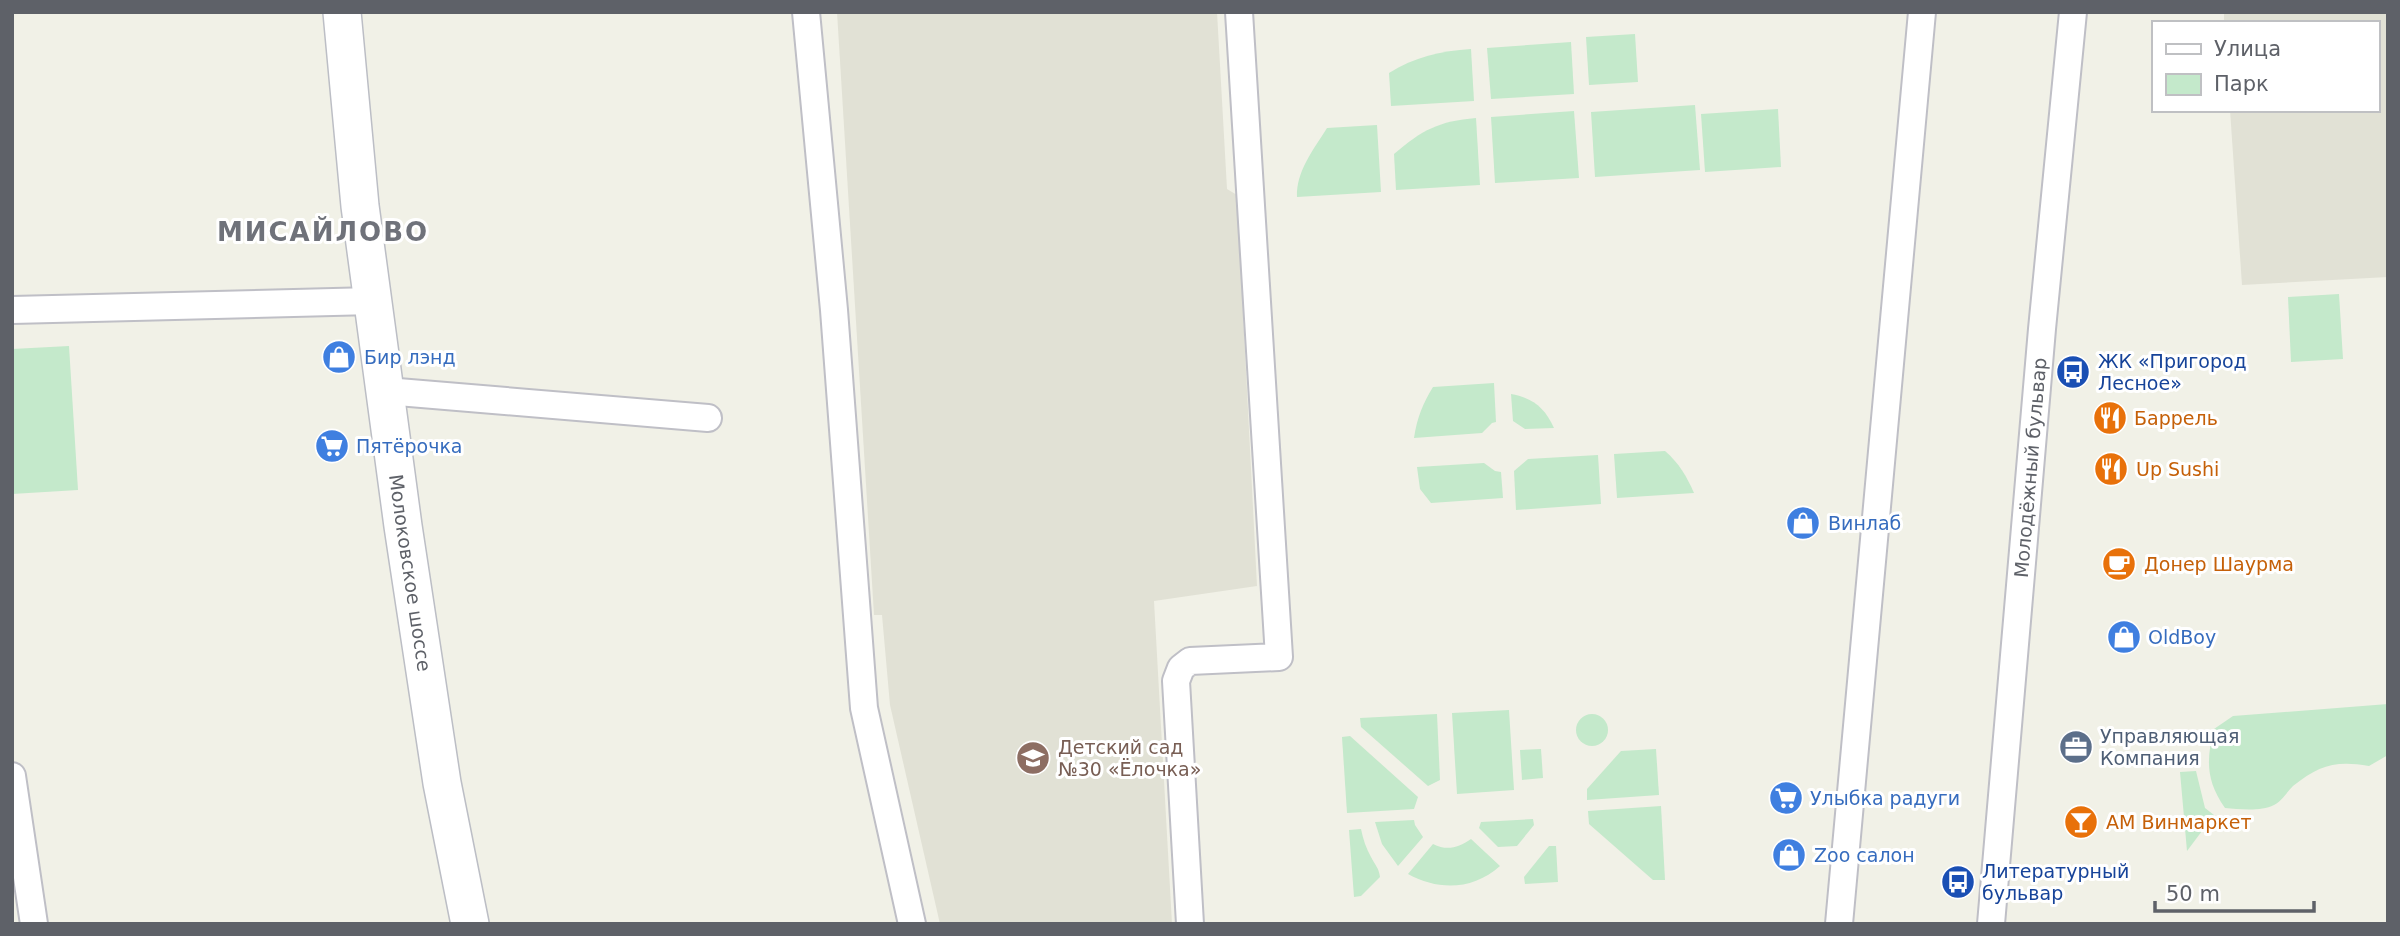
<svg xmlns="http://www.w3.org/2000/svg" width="2400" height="936" font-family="'DejaVu Sans',sans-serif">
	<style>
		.education { fill: #e1e1d5 }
		.green { fill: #c4e9cb }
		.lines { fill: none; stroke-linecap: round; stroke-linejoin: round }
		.minor-casing { stroke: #bfbfc6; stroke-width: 30 }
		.secondary-casing { stroke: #bcbec5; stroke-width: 40 }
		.minor { stroke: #fff; stroke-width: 26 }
		.secondary { stroke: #fff; stroke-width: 37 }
		.labels { text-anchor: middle; stroke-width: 6; stroke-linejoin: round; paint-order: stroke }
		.shop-label { font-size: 19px; fill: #366cbe; stroke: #fff; text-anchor: start }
		.transit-label { font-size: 19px; fill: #164399; stroke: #fff; text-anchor: start }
		.food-label { font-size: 19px; fill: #c56008; stroke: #fff; text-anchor: start }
		.street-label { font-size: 19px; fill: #5e6168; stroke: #fff }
		.service-label { font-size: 19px; fill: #4e5e75; stroke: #fff; text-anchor: start }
		.education-label { font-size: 19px; fill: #785e54; stroke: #fff; text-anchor: start }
		.district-label { font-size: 26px; font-weight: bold; letter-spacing: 2px; fill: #6f727a; stroke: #fff }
	</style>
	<rect width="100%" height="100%" fill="#f1f1e7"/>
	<g class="education">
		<polygon points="837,12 1217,12 1227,189 1237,195 1257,586 1154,601 1172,924 940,924 890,705 882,615 874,615"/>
		<polygon points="2224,12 2388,12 2388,277 2242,285 2230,110 2377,110 2377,23 2224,23"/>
	</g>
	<g class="green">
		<polygon points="1635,34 1638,82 1589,85 1586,37"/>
		<polygon points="1571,42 1574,94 1491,99 1487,48"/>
		<path d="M1471,49L1474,101L1391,106L1389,73C1414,57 1441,51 1471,49Z"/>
		<polygon points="1695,105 1700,170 1595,177 1591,112"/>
		<polygon points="1778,109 1781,167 1705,172 1701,114"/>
		<polygon points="1574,111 1579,178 1495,183 1491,117"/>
		<path d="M1476,118L1480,185L1396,190L1394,154C1422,130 1439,121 1476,118Z"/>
		<path d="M1377,125L1381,192L1297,197C1296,171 1314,149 1327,128Z"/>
		<polygon points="2339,294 2343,359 2291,362 2288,297"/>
		<polygon points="69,346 78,490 12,494 12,349"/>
		<path d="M1494,383L1496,422L1492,423L1482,433L1414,438C1417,418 1423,403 1433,387Z"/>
		<path d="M1511,394C1533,398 1545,408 1554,428L1525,429L1513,421Z"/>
		<path d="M1665,451C1679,463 1687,477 1694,493L1617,498L1614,454Z"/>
		<polygon points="1598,455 1601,504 1516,510 1514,471 1528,459"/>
		<polygon points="1484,463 1495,471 1501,472 1503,498 1431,503 1420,489 1417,467"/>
		<path d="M2388,704V755L2369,766C2336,760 2319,765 2293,786C2287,792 2281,802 2274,805C2260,812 2239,809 2225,808C2206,781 2206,760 2214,729L2233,716Z"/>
		<polygon points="1509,710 1514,790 1457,794 1452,713"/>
		<circle cx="1592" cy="730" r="16"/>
		<polygon points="1437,714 1440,780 1428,786 1361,727 1360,718"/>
		<polygon points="1350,736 1418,797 1414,809 1347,813 1342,737"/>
		<polygon points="1541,749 1543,778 1522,780 1520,750"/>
		<polygon points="1656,749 1659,795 1587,800 1587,789 1621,751"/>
		<polygon points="2196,771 2205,808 2214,815 2187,851 2180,772"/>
		<polygon points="1661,806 1665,880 1653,880 1589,824 1588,811"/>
		<polygon points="1533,819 1534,825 1517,846 1498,847 1479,828 1481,822"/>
		<polygon points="1414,820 1415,825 1423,837 1398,866 1382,844 1375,822"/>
		<path d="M1361,829C1363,839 1366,848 1371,857C1375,865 1379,868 1380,877L1361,896L1354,897L1349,830Z"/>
		<path d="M1471,839L1500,866C1473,890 1439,891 1408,874L1433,844C1447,851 1458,848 1471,839Z"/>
		<polygon points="1549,846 1556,846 1558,882 1525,884 1524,877"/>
	</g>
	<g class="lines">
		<g class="minor-casing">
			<g id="minor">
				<polyline points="806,12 834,310 864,708 912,924"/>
				<polyline points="12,310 373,301"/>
				<polyline points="386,391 708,418"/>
				<polyline points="12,776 34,924"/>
				<polyline points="1190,924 1176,681 1181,668 1190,661 1279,657 1239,12"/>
				<polyline points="1839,924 1922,12"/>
				<path id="s1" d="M1991,924L2042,329L2073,12"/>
			</g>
		</g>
		<g class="secondary-casing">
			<g id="secondary">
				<path id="s2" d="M342,12L360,206L403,526L442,783L470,924"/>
			</g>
		</g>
		<use href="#minor" class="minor"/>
		<use href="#secondary" class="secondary"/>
	</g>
	<defs>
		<g id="shop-disc" transform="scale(1.75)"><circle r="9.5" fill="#3f7fe0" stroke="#fff"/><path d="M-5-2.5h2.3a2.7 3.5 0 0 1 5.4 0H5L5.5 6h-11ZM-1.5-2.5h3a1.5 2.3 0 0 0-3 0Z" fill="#fff"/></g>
		<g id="bus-disc" transform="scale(1.75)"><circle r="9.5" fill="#1a4fb4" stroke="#fff"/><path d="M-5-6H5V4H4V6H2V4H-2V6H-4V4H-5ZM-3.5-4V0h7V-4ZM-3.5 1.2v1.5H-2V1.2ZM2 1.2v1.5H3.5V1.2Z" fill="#fff"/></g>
		<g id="restaurant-disc" transform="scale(1.75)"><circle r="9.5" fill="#e8710a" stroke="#fff"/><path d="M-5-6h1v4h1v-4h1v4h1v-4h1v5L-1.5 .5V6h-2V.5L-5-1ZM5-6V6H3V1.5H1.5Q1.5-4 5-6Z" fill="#fff"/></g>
		<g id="supermarket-disc" transform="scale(1.75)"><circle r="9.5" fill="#3f7fe0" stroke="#fff"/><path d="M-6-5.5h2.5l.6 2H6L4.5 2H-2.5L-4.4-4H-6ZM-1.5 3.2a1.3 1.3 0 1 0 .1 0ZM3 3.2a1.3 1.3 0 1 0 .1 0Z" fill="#fff"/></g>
		<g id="cafe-disc" transform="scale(1.75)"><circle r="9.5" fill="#e8710a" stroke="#fff"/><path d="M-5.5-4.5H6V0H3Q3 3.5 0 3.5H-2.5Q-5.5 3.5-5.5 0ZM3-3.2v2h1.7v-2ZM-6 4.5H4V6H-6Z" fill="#fff"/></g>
		<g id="office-disc" transform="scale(1.75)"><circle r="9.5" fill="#5c6f8a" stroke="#fff"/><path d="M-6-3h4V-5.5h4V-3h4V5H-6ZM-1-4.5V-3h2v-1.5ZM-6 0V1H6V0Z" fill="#fff"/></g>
		<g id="school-disc" transform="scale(1.75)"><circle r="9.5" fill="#8d6e63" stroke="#fff"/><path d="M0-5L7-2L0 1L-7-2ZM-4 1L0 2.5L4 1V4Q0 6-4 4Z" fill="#fff"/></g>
		<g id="bar-disc" transform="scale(1.75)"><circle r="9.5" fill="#e8710a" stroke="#fff"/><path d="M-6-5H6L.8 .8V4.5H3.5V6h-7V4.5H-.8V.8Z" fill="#fff"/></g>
	</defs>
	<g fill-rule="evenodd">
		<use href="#shop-disc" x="339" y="357"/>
		<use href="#bus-disc" x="2073" y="372"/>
		<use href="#restaurant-disc" x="2110" y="418"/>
		<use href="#supermarket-disc" x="332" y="446"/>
		<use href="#restaurant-disc" x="2111" y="469"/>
		<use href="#shop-disc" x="1803" y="523"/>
		<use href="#cafe-disc" x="2119" y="564"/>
		<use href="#shop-disc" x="2124" y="637"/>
		<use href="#office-disc" x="2076" y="747"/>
		<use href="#school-disc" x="1033" y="758"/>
		<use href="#supermarket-disc" x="1786" y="798"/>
		<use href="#bar-disc" x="2081" y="822"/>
		<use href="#shop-disc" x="1789" y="855"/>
		<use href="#bus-disc" x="1958" y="882"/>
	</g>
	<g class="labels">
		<g class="shop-label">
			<text x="364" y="364">Бир лэнд</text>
			<text x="356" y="453">Пятёрочка</text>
			<text x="1828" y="530">Винлаб</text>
			<text x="2148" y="644">OldBoy</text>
			<text x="1810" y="805">Улыбка радуги</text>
			<text x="1814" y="862">Zoo салон</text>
		</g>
		<g class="transit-label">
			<text x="2098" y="368">ЖК «Пригород<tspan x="2098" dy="22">Лесное»</tspan></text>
			<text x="1982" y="878">Литературный<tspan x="1982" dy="22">бульвар</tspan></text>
		</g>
		<g class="food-label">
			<text x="2134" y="425">Баррель</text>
			<text x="2136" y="476">Up Sushi</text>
			<text x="2144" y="571">Донер Шаурма</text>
			<text x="2106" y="829">АМ Винмаркет</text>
		</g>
		<g class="street-label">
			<text dy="7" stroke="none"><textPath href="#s1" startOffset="458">Молодёжный бульвар</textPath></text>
			<text dy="7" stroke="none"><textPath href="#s2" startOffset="565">Молоковское шоссе</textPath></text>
		</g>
		<g class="service-label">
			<text x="2100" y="743">Управляющая<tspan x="2100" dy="22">Компания</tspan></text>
		</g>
		<g class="education-label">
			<text x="1058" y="754">Детский сад<tspan x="1058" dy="22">№30 «Ёлочка»</tspan></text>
		</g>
		<g class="district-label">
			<text x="323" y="241">МИСАЙЛОВО</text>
		</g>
	</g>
	<rect width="2400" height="936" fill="none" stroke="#5e6168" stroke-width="28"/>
	<rect x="2152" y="21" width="228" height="91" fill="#ffffff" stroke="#bfc0c3" stroke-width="2"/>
	<rect x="2166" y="44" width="35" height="10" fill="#ffffff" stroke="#bfc0c3" stroke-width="2"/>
	<text x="2214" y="56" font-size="21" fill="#5e6168">Улица</text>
	<rect x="2166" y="74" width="35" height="21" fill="#c4e9cb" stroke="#bfc0c3" stroke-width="2"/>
	<text x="2214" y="91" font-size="21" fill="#5e6168">Парк</text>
	<path d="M2155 901v10h159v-10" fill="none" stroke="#5e6168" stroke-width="3.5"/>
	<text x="2166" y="901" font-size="21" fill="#5e6168" stroke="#ffffff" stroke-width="5" paint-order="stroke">50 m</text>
</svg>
